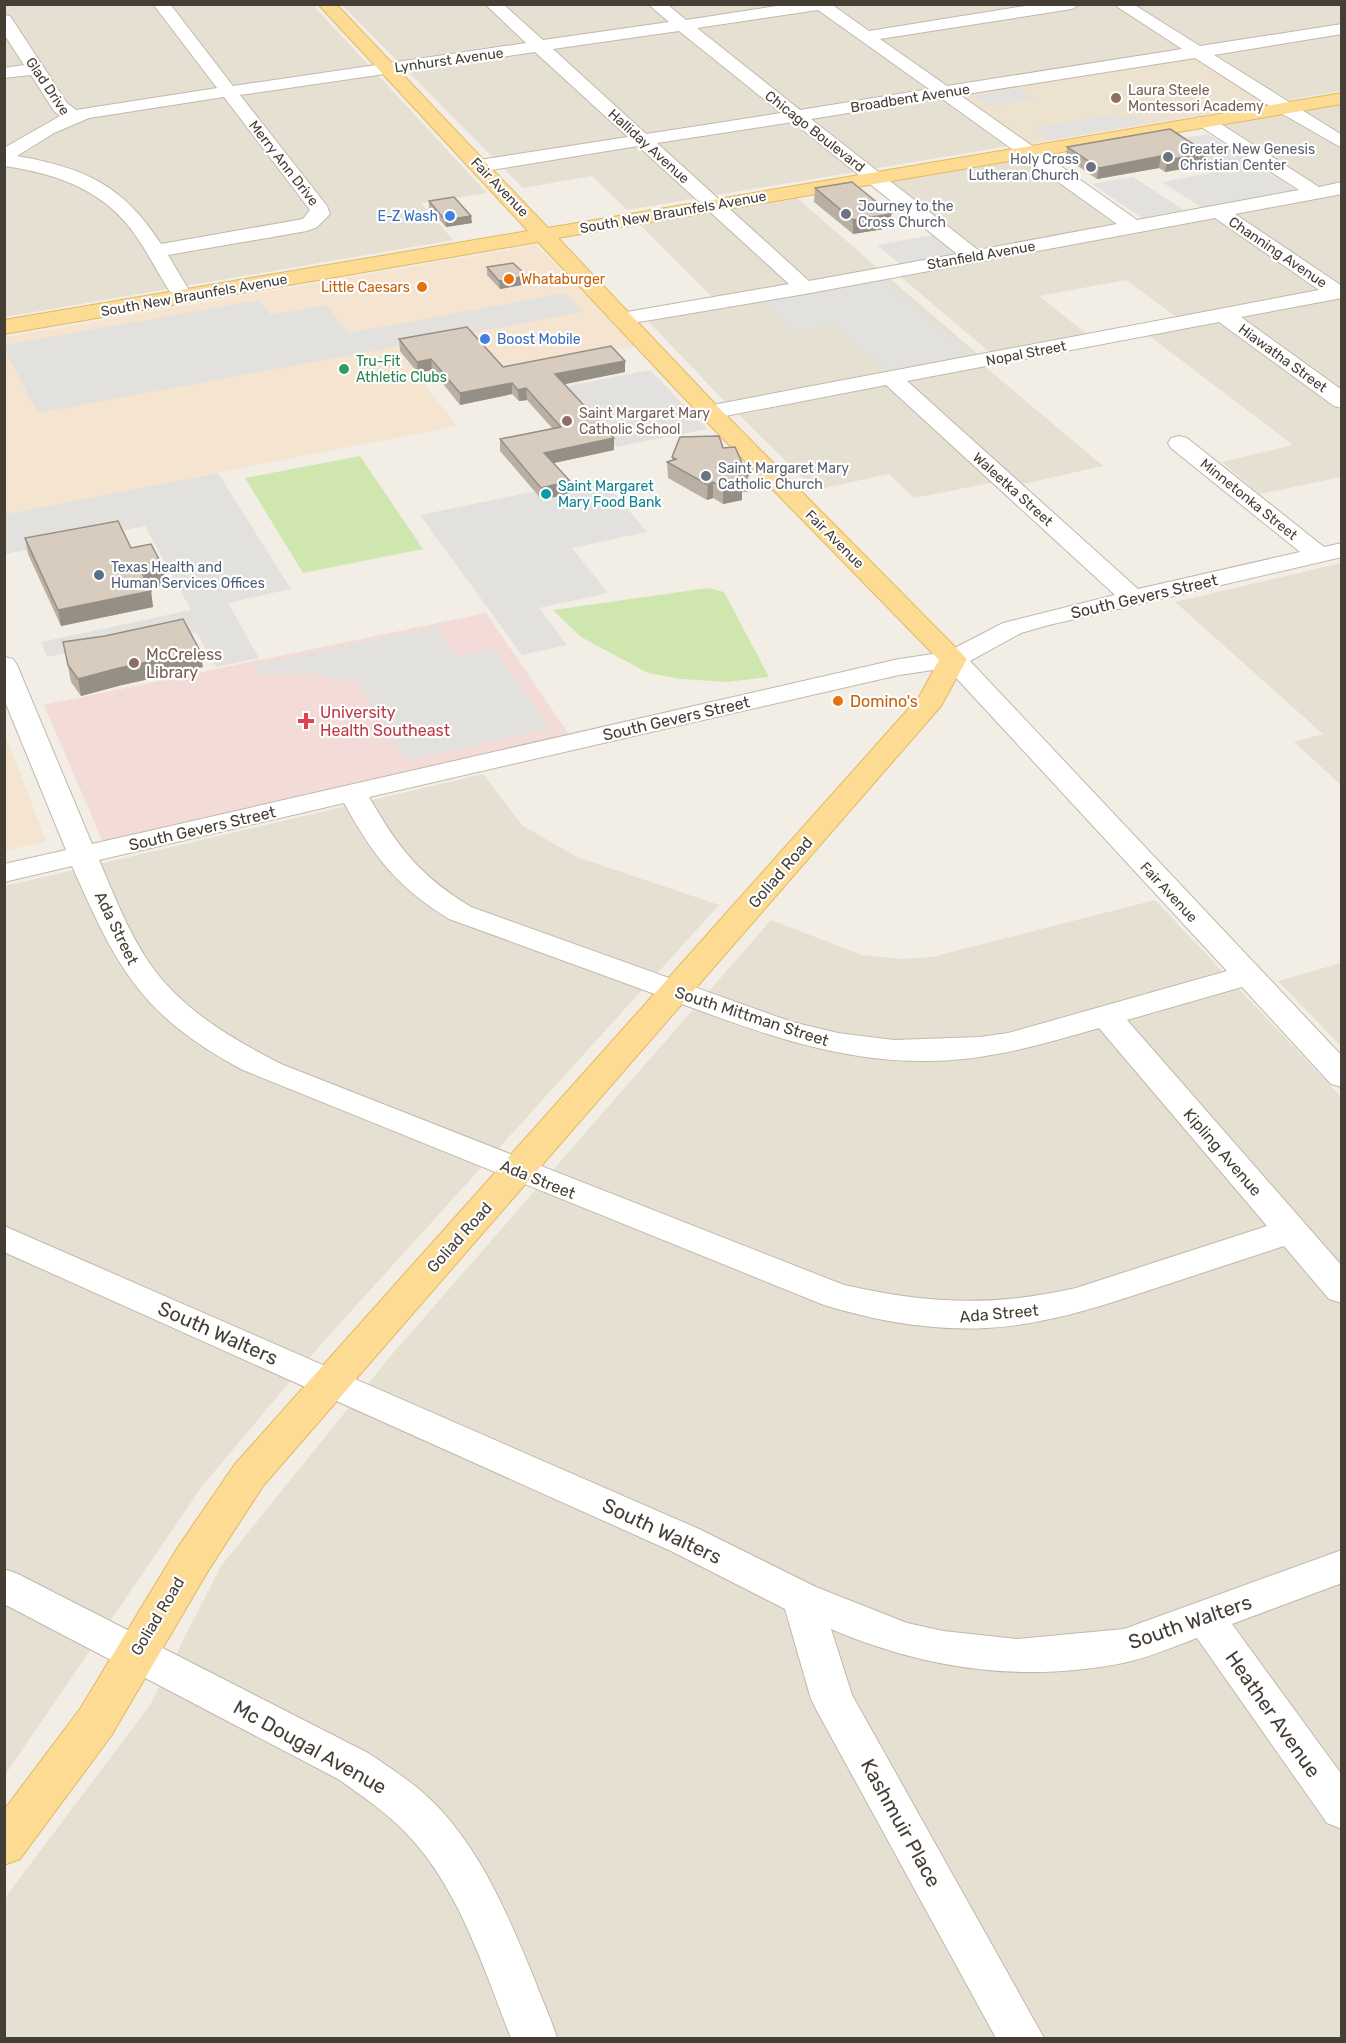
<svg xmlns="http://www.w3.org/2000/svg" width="1346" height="2043" font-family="Rubik,sans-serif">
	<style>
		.residential { fill: #e6e0d3 }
		.commercial { fill: #f5e4d0 }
		.education { fill: #ece2cf }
		.medical { fill: #f3dbd8 }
		.green { fill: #cfe7ae }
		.parking { fill: #e3e1dd }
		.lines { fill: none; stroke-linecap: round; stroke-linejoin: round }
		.minor-casing { stroke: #c1b8ab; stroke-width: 2 }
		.major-casing { stroke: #e2b863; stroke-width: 2 }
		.minor { fill: #fff; fill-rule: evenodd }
		.major { fill: #fddb93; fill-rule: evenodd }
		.wall { fill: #b9afa3 }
		.shaded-wall { fill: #968f85 }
		.building { fill: #d7ccbe; stroke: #968f85; stroke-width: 1.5 }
		.education-dot { fill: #8d6e63; stroke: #fff; stroke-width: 2 }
		.worship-dot { fill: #6b7280; stroke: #fff; stroke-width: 2 }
		.shop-dot { fill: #3f7fe0; stroke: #fff; stroke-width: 2 }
		.food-dot { fill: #e8710a; stroke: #fff; stroke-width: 2 }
		.leisure-dot { fill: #2e9e5b; stroke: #fff; stroke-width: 2 }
		.culture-dot { fill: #0f9aa8; stroke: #fff; stroke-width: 2 }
		.service-dot { fill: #5c6f8a; stroke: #fff; stroke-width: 2 }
		.health-dot { fill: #e0444e; stroke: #fff; stroke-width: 2 }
		.labels { text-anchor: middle; stroke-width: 4.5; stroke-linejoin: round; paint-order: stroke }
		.far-street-label { font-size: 14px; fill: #453e35; stroke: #fff }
		.far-education-label { font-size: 14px; fill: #785e54; stroke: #fff; text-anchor: start }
		.far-worship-label { font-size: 14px; fill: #5b616d; stroke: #fff; text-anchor: start }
		.far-shop-label { font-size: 14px; fill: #366cbe; stroke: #fff; text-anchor: end }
		.far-food-label { font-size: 14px; fill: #c56008; stroke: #fff; text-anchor: start }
		.far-leisure-label { font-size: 14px; fill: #27864d; stroke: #fff; text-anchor: start }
		.far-culture-label { font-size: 14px; fill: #0d838f; stroke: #fff; text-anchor: start }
		.far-service-label { font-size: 14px; fill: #4e5e75; stroke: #fff; text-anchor: start }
		.street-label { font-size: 16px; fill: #453e35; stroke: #fff }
		.education-label { font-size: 16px; fill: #785e54; stroke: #fff; text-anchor: start }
		.food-label { font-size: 16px; fill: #c56008; stroke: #fff; text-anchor: start }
		.health-label { font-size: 16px; fill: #be3a42; stroke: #fff; text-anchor: start }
		.near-street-label { font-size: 20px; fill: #453e35; stroke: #fff }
	</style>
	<rect width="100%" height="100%" fill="#f2eee5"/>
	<g class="residential">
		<polygon points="5,5 313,5 487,193 421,203 453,240 5,317"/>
		<polygon points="342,5 1341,5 1341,91 1289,100 1201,47 932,88 1009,146 627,210 592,176 523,188"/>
		<polygon points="1341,103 1341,477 1260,494 1222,462 1293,445 1148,335 1190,327 1126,280 1039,296 1088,335 992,354 896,273 985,257 890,180 1022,157 1130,232 1331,194 1221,124"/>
		<polygon points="796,197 880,270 716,301 638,223"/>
		<polygon points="887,276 980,356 728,405 646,319"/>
		<polygon points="983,365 1103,466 1023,484 1016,478 914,498 889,474 815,490 739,415"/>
		<polygon points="1341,563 1342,563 1341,785 1294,742 1323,734 1175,602"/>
		<polygon points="483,774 523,826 577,857 719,905 324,1341 203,1485 5,1775 5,886"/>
		<polygon points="1155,900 1341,1097 1341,2038 5,2038 4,1899 150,1705 221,1566 388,1359 771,920 862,955 901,959 932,957"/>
		<polygon points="1341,963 1342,963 1341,1046 1278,981"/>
	</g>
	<g class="commercial">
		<polygon points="536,245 636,346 425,385 457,426 5,514 5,337"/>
		<polygon points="4,731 46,841 5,851 4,851"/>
	</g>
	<polygon class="education" points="1196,56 1274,103 1030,144 959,93"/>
	<polygon class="medical" points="486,613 571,737 103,842 44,705"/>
	<g class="green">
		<polygon points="360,456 423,549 303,573 245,478"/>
		<polygon points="708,588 724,592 769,677 727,682 681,679 648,673 581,637 553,610"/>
	</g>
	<g class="parking">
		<polygon points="1016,88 1033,99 990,106 974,96"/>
		<polygon points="1116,114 1124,118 1135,116 1145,123 1050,140 1033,128"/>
		<polygon points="1208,134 1298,191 1202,208 1162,182 1221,171 1173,140"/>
		<polygon points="1133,177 1184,210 1142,218 1092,184"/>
		<polygon points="934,235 958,254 900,264 877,245"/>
		<polygon points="882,279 971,354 886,371 835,325 794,333 760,302"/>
		<polygon points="565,293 583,312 38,413 5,350 4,345 260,300 271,315 326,305 348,333"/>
		<polygon points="650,370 707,429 616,447 563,387"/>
		<polygon points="218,473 291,589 228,603 259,658 216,667 196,632 131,646 127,640 47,657 41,642 191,610 145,526 5,554 5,514"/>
		<polygon points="601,478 647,532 572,548 608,593 539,608 567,645 522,655 420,515"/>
		<polygon points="436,627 456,656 494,648 550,728 407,761 357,679 342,682 317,673 258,675 253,666"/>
	</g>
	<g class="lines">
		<g class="minor-casing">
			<g id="minor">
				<path d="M153,4H170L233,86L526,43L485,4H503L543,40L669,22L648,4H667L686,20L790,4H835L834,6L869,31L1037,4H1080L1072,9L880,39L947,86L1182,49L1113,4H1133L1200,46L1342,24V34L1214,55L1342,135V148L1279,112L1195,58L960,95L1137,220L1299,190L1198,125L1195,121L1198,117H1210L1319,187L1342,182V194L1235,214L1342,286V298L1241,317L1342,390V408L1334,406L1219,322L907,381L1138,589L1300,552L1171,448L1168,443L1171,438L1179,436L1187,438L1324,547L1342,543V557L1049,625L1021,633L970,661L1342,1056V1087L1331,1084L1242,987L1127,1020L1342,1266V1303L1329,1299L1284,1246C1239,1261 1195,1275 1150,1290C1096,1308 1043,1325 986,1328C932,1331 876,1321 824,1305L243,1070C141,1016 117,968 72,866L4,882V864L66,850L4,699V657L13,659L17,665L92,844L899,659L947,652L1003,623L1115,595L886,385L710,419L702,417L699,412L702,407L1319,290L1215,218L805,294L621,325L614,323L610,319L614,315L621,313L789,284L638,146L479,172L472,170L470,166L472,162L479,160L628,137L535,52L240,95L327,206L330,214L317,227L307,231L168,255L193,297L190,301L183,303L176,301C162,281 151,258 138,239C107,191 59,174 4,166V148L60,116L54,111L31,75L4,78V68L24,65L4,34V15L10,16L67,103L76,110L217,88ZM818,10L929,89L800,110L697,28ZM679,31L781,113L646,134L553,49ZM224,97L310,210L303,219L161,244C123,185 85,168 17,156L54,133L89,118ZM941,98L1117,224L978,250L811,119ZM793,122L957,254L809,281L657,143ZM947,668L1227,971L1008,1033L980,1037L894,1040L838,1033L792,1022L471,907C419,875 399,849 369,797L899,675ZM344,803C374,857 397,887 449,919C521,945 592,971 663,997C747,1028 830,1061 921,1061C983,1062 1040,1045 1099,1028L1267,1226L1076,1288C992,1307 928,1304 844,1285L281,1064C232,1039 182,1010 150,964C128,932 114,895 99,860Z"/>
				<path d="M4,1226L699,1529L816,1587L907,1623L943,1631L1017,1639L1124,1629L1342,1550V1583L1232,1624L1342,1775V1829L1327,1823L1197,1638C1173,1647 1148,1658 1123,1663C1023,1683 924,1669 831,1629L852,1695L1044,2038H996L817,1711L811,1699L785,1609L671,1551L4,1252Z"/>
				<path d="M4,1569L18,1574L368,1753C392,1769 417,1785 437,1806C483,1854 509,1918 534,1978C541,1998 551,2018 557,2038H511C483,1967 460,1890 407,1834C386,1812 362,1796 338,1779L4,1604Z"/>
			</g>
		</g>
		<g class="major-casing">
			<polygon id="major" points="318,4 336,4 548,228 1342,93 1342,104 558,238 718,407 967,659 941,706 263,1486 208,1571 111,1736 20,1859 4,1865 4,1810 80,1709 178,1547 235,1464 919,697 939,660 702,417 538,242 4,334 4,320 528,231"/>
		</g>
		<use href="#minor" class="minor"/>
		<use href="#major" class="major"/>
	</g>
	<g class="wall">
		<polygon points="1170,129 1205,165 1165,172 1159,168 1097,179 1066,158 1067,147"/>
		<polygon points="815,188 891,214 890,228 853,234 814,202"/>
		<polygon points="429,201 472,223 446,227 429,208"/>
		<polygon points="487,267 527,284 500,289 487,275"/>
		<polygon points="399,339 503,367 625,361 625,372 564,384 614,450 553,463 570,481 570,493 542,500 500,451 500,439 552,428 527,400 519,401 512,394 460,405 432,370 418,373 400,351"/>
		<polygon points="723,448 748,476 748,492 742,492 742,500 723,504 713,498 707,500 668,478 667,462 672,460 672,457"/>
		<polygon points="25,538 131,548 166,585 150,588 151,591 153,607 61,626 28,554"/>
		<polygon points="63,642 203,667 122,685 81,696 71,682"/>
	</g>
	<g class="shaded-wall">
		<polygon points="1207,153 1205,165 1165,172 1167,160"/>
		<polygon points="1161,156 1159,168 1097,179 1099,168"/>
		<polygon points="891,214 890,228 853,234 853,220"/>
		<polygon points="471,216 472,223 446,227 445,220"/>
		<polygon points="527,276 527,284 500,289 499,281"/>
		<polygon points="431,359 432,370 418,373 417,362"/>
		<polygon points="625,361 625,372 556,386 555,374"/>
		<polygon points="512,383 512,394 460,405 460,393"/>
		<polygon points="526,388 527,400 519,401 518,390"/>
		<polygon points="614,438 614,450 545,465 544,453"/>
		<polygon points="570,481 570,493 542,500 541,488"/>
		<polygon points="713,482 713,498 707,500 708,485"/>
		<polygon points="742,484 742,500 723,504 723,488"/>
		<polygon points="164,569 166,585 144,590 142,573"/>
		<polygon points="151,591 153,607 61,626 58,610"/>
		<polygon points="200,651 203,667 122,685 81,696 78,679 119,668"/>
	</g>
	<g class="building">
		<polygon points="1170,129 1207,153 1167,160 1161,156 1099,168 1067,147"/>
		<polygon points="852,182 891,214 853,220 815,188"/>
		<polygon points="454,197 471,216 445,220 429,201"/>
		<polygon points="513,263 527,276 499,281 487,267"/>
		<polygon points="467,327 503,367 611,346 625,361 555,374 614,438 544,453 570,481 541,488 500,439 561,427 526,388 518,390 512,383 460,393 431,359 417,362 399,339"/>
		<polygon points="719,436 723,448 735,447 748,476 739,476 742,484 723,488 713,482 708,485 667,462 676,459 672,457 680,437"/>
		<polygon points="118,521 131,548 151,544 164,569 142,573 151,591 58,610 25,538"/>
		<polygon points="183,619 200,651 119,668 78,679 68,665 63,642 105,636"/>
	</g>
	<g class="education-dot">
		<circle cx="1116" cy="98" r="6"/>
		<circle cx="567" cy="421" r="6"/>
		<circle cx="134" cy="663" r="6"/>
	</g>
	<g class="worship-dot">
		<circle cx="1168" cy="157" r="6"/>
		<circle cx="1091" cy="167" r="6"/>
		<circle cx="846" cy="214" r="6"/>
		<circle cx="706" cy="476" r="6"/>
	</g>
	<g class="shop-dot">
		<circle cx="450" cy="216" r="6"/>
		<circle cx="485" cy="339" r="6"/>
	</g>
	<g class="food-dot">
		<circle cx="509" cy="279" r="6"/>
		<circle cx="422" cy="287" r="6"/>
		<circle cx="838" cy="701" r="6"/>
	</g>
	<circle class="leisure-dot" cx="344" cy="369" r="6"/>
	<circle class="culture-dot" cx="546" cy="494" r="6"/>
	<circle class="service-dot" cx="99" cy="575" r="6"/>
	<path class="health-dot" d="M303 712h6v6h6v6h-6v6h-6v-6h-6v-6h6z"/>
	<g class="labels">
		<g class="far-street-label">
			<text transform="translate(449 60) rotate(-8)" y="5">Lynhurst Avenue</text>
			<text transform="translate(48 86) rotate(56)" y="5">Glad Drive</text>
			<text transform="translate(910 98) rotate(-9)" y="5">Broadbent Avenue</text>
			<text transform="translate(815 131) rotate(38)" y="5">Chicago Boulevard</text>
			<text transform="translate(649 146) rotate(42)" y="5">Halliday Avenue</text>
			<text transform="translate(284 163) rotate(52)" y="5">Merry Ann Drive</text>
			<text transform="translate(500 187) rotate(46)" y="5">Fair Avenue</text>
			<text transform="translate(673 212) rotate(-10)" y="5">South New Braunfels Avenue</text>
			<text transform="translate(1278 252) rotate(34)" y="5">Channing Avenue</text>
			<text transform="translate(981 255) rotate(-10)" y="5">Stanfield Avenue</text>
			<text transform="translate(194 295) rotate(-10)" y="5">South New Braunfels Avenue</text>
			<text transform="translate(1026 353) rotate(-11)" y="5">Nopal Street</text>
			<text transform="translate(1283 358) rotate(36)" y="5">Hiawatha Street</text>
			<text transform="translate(1013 489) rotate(42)" y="5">Waleetka Street</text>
			<text transform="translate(1249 499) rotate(39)" y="5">Minnetonka Street</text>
			<text transform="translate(835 539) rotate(45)" y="5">Fair Avenue</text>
			<text transform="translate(1169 892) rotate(47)" y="5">Fair Avenue</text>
		</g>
		<g class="far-education-label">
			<text x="1128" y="95">Laura Steele<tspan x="1128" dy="16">Montessori Academy</tspan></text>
			<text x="579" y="418">Saint Margaret Mary<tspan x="579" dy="16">Catholic School</tspan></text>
		</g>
		<g class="far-worship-label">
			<text x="1180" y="154">Greater New Genesis<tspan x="1180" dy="16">Christian Center</tspan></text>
			<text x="1079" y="164" text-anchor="end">Holy Cross<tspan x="1079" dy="16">Lutheran Church</tspan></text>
			<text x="858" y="211">Journey to the<tspan x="858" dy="16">Cross Church</tspan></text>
			<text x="718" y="473">Saint Margaret Mary<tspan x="718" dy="16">Catholic Church</tspan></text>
		</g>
		<g class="far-shop-label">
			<text x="438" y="221">E-Z Wash</text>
			<text x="497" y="344" text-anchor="start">Boost Mobile</text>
		</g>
		<g class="far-food-label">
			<text x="521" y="284">Whataburger</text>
			<text x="410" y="292" text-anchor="end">Little Caesars</text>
		</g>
		<g class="far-leisure-label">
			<text x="356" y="366">Tru-Fit<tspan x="356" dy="16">Athletic Clubs</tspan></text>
		</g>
		<g class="far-culture-label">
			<text x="558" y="491">Saint Margaret<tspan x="558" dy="16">Mary Food Bank</tspan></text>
		</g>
		<g class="far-service-label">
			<text x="111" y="572">Texas Health and<tspan x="111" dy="16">Human Services Offices</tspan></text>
		</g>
		<g class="street-label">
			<text transform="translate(1144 596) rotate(-13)" y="6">South Gevers Street</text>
			<text transform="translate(676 718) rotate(-13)" y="6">South Gevers Street</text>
			<text transform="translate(202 828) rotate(-13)" y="6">South Gevers Street</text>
			<text transform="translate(780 872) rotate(-49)" y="6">Goliad Road</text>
			<text transform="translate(117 928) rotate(64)" y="6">Ada Street</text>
			<text transform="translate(752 1016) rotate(18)" y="6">South Mittman Street</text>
			<text transform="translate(1223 1152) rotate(49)" y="6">Kipling Avenue</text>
			<text transform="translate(538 1179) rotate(22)" y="6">Ada Street</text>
			<text transform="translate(459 1237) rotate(-48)" y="6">Goliad Road</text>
			<text transform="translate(999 1313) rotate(-5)" y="6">Ada Street</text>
			<text transform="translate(157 1616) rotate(-59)" y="6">Goliad Road</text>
		</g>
		<g class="education-label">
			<text x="146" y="660">McCreless<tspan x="146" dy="18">Library</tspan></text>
		</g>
		<g class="food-label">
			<text x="850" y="707">Domino's</text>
		</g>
		<g class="health-label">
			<text x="320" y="718">University<tspan x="320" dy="18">Health Southeast</tspan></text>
		</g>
		<g class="near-street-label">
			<text transform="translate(218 1333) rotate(24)" y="7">South Walters</text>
			<text transform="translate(662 1531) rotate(25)" y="7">South Walters</text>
			<text transform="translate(1190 1622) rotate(-19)" y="7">South Walters</text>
			<text transform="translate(1273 1714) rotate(55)" y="7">Heather Avenue</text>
			<text transform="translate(310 1747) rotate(29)" y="7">Mc Dougal Avenue</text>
			<text transform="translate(901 1823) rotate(61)" y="7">Kashmuir Place</text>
		</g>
	</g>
	<rect width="1346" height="2043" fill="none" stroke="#453e35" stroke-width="12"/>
</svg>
